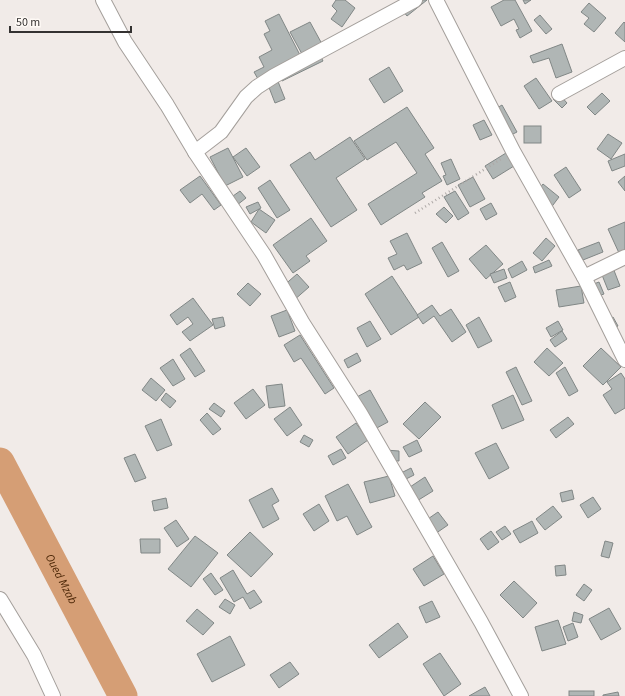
<svg xmlns="http://www.w3.org/2000/svg" width="625" height="696" font-family="'Source Sans 3',sans-serif">
	<style>
		.lines { fill: none; stroke-linecap: round; stroke-linejoin: round }
		.river { stroke: #d59e75; stroke-width: 29 }
		.building { fill: #b0b6b5; stroke: #818786 }
		.minor-casing { stroke: #a49f9b; stroke-width: 16 }
		.path { stroke: #aea9a7; stroke-width: 2.5; stroke-dasharray: 1 3; stroke-linecap: butt }
		.minor { stroke: #fff; stroke-width: 14 }
		.labels { text-anchor: middle; stroke-width: 3; stroke-linejoin: round; paint-order: stroke }
		.water-label { font-size: 12px; font-style: italic; fill: #4d2808; stroke: #fef9f5 }
	</style>
	<rect width="100%" height="100%" fill="#f1ebe8"/>
	<g class="lines">
		<path class="river" id="s1" d="M0,462L123,696"/>
	</g>
	<g class="building">
		<polygon points="336,0 345,0 355,8 342,27 331,19 337,11 332,6"/>
		<polygon points="407,0 427,0 407,16 399,6"/>
		<polygon points="504,0 515,0 532,31 520,38 516,30 519,29 514,19 501,26 491,7"/>
		<polygon points="523,0 531,0 525,4"/>
		<polygon points="589,3 606,18 594,32 584,24 589,18 581,12"/>
		<polygon points="279,14 301,57 317,49 323,61 282,81 277,70 258,79 254,72 264,67 259,57 272,50 264,34 270,31 265,21"/>
		<polygon points="540,15 552,29 546,34 534,20"/>
		<polygon points="310,22 322,44 302,54 290,32"/>
		<polygon points="624,22 625,23 625,42 615,33"/>
		<polygon points="562,44 572,72 556,78 549,58 533,63 530,56"/>
		<polygon points="389,67 403,91 384,103 369,79"/>
		<polygon points="275,74 285,99 275,103 265,77"/>
		<polygon points="536,78 552,101 539,109 524,86"/>
		<polygon points="602,93 610,101 595,115 587,107"/>
		<polygon points="559,94 567,103 562,108 553,99"/>
		<polygon points="502,105 517,132 505,138 490,112"/>
		<polygon points="407,107 434,148 425,154 442,181 422,193 425,197 381,225 368,204 417,173 396,142 367,160 354,141"/>
		<polygon points="484,120 492,135 480,140 473,125"/>
		<rect x="524" y="126" width="17" height="17"/>
		<polygon points="608,134 622,143 611,159 597,149"/>
		<polygon points="350,137 365,159 336,178 357,210 331,227 290,165 310,152 315,160"/>
		<polygon points="228,148 243,177 225,186 210,157"/>
		<polygon points="246,148 260,167 247,176 233,157"/>
		<polygon points="506,153 514,166 493,179 485,166"/>
		<polygon points="625,154 625,166 612,171 608,161"/>
		<polygon points="451,159 460,179 447,185 443,176 446,175 441,163"/>
		<polygon points="566,167 581,190 569,198 554,175"/>
		<polygon points="200,176 221,205 214,210 202,194 190,203 180,190"/>
		<polygon points="625,176 625,191 618,182"/>
		<polygon points="473,177 485,199 470,207 458,185"/>
		<polygon points="270,180 290,210 277,218 258,188"/>
		<polygon points="543,184 559,197 550,209 534,195"/>
		<polygon points="240,191 246,198 232,209 226,201"/>
		<polygon points="455,191 469,213 458,220 444,197"/>
		<polygon points="258,202 261,208 250,214 246,207"/>
		<polygon points="491,203 497,214 486,220 480,209"/>
		<polygon points="444,207 453,216 446,223 436,214"/>
		<polygon points="259,209 275,220 266,233 251,222"/>
		<polygon points="311,218 327,241 306,256 310,261 293,273 273,245"/>
		<polygon points="625,222 625,250 619,253 608,229"/>
		<polygon points="407,233 422,263 407,270 404,265 394,270 388,258 397,254 390,241"/>
		<polygon points="546,238 555,246 542,261 533,253"/>
		<polygon points="442,242 459,271 448,277 432,248"/>
		<polygon points="599,242 603,252 583,260 578,250"/>
		<polygon points="486,245 503,264 486,279 469,259"/>
		<polygon points="549,260 552,266 535,273 533,267"/>
		<polygon points="610,260 620,286 608,290 598,265"/>
		<polygon points="522,261 527,270 512,278 508,269"/>
		<polygon points="504,269 507,278 494,283 490,274"/>
		<polygon points="297,274 309,287 293,301 281,288"/>
		<polygon points="392,276 419,317 391,335 365,294"/>
		<polygon points="510,282 516,297 505,302 498,287"/>
		<polygon points="599,282 604,294 595,297 591,285"/>
		<polygon points="248,283 261,294 250,306 237,294"/>
		<polygon points="581,286 584,303 559,307 556,290"/>
		<polygon points="193,298 213,325 190,341 182,332 193,324 188,317 177,325 170,315"/>
		<polygon points="432,305 440,316 451,309 466,332 452,342 434,316 423,324 417,315"/>
		<polygon points="287,310 295,331 279,337 271,316"/>
		<polygon points="223,317 225,326 215,329 212,319"/>
		<polygon points="479,317 492,341 478,348 466,325"/>
		<polygon points="613,317 618,326 610,331 605,322"/>
		<polygon points="370,321 381,339 367,347 357,328"/>
		<polygon points="558,321 563,330 551,337 546,328"/>
		<polygon points="562,331 567,339 555,347 550,340"/>
		<polygon points="300,335 334,388 325,394 301,358 294,362 284,345"/>
		<polygon points="190,348 205,371 195,377 180,355"/>
		<polygon points="547,348 563,363 549,376 534,362"/>
		<polygon points="601,348 621,367 603,385 583,366"/>
		<polygon points="357,353 361,361 348,368 344,360"/>
		<polygon points="173,359 185,379 173,386 160,368"/>
		<polygon points="516,367 532,401 522,405 506,372"/>
		<polygon points="565,367 578,391 569,396 556,373"/>
		<polygon points="621,373 625,379 625,408 615,414 603,395 612,389 607,382"/>
		<polygon points="151,378 165,390 156,401 142,390"/>
		<polygon points="282,384 285,406 269,408 266,386"/>
		<polygon points="253,389 265,405 246,419 234,403"/>
		<polygon points="370,390 388,422 373,430 355,398"/>
		<polygon points="166,393 176,401 170,408 161,400"/>
		<polygon points="513,395 524,420 502,429 492,405"/>
		<polygon points="425,402 441,417 419,439 403,424"/>
		<polygon points="214,403 225,411 221,417 209,409"/>
		<polygon points="290,407 302,425 287,436 274,419"/>
		<polygon points="207,413 221,429 213,435 200,420"/>
		<polygon points="568,417 574,424 556,438 550,430"/>
		<polygon points="161,419 172,445 157,451 145,426"/>
		<polygon points="356,423 368,440 348,454 336,437"/>
		<polygon points="304,435 313,440 309,447 300,442"/>
		<polygon points="417,440 422,451 409,457 403,447"/>
		<polygon points="496,443 509,468 489,479 475,453"/>
		<polygon points="341,449 346,458 333,465 328,456"/>
		<polygon points="385,450 399,451 399,461 384,460"/>
		<polygon points="135,454 146,478 135,482 124,458"/>
		<polygon points="411,468 414,475 400,482 397,475"/>
		<polygon points="389,476 395,496 370,503 364,482"/>
		<polygon points="425,477 433,491 412,504 404,491"/>
		<polygon points="348,484 372,527 357,535 347,516 337,521 325,496"/>
		<polygon points="272,488 279,501 272,505 279,519 263,528 249,500"/>
		<polygon points="572,490 574,499 562,502 560,493"/>
		<polygon points="593,497 601,509 588,518 580,505"/>
		<polygon points="166,498 168,508 154,511 152,501"/>
		<polygon points="319,504 329,521 314,531 303,514"/>
		<polygon points="553,506 562,517 545,530 536,519"/>
		<polygon points="438,512 448,525 432,536 422,523"/>
		<polygon points="176,520 189,539 177,547 164,528"/>
		<polygon points="532,521 538,533 520,543 513,531"/>
		<polygon points="505,526 511,534 502,540 496,532"/>
		<polygon points="491,531 499,542 488,550 480,539"/>
		<polygon points="250,532 273,554 251,577 227,555"/>
		<polygon points="195,536 218,553 191,587 168,569"/>
		<polygon points="140,539 160,539 160,553 141,553"/>
		<polygon points="605,541 613,543 609,558 601,556"/>
		<polygon points="433,556 444,574 424,586 413,569"/>
		<polygon points="565,565 566,575 556,576 555,566"/>
		<polygon points="233,570 247,594 254,590 262,602 250,609 243,597 234,602 220,578"/>
		<polygon points="211,573 223,590 215,595 203,579"/>
		<polygon points="514,581 537,603 523,618 500,595"/>
		<polygon points="584,584 592,590 584,601 576,595"/>
		<polygon points="225,599 235,605 230,614 219,607"/>
		<polygon points="432,601 440,617 426,623 419,607"/>
		<polygon points="609,608 621,629 601,640 589,619"/>
		<polygon points="197,609 214,623 203,635 186,621"/>
		<polygon points="574,612 583,615 581,623 572,621"/>
		<polygon points="558,620 566,644 542,651 535,627"/>
		<polygon points="398,623 408,637 379,658 369,645"/>
		<polygon points="573,623 578,637 568,641 563,627"/>
		<polygon points="230,636 245,665 212,682 197,654"/>
		<polygon points="440,653 461,684 444,696 423,664"/>
		<polygon points="290,662 299,674 279,688 270,675"/>
		<polygon points="485,687 490,696 469,696"/>
		<rect x="569" y="691" width="25" height="5"/>
		<polygon points="618,692 619,696 603,696 603,695"/>
	</g>
	<g class="lines">
		<g class="minor-casing">
			<g id="minor">
				<polyline points="103,0 125,42 167,105 195,152 264,255 302,322 360,413 481,622 521,696"/>
				<polyline points="436,0 513,151 584,277 625,360"/>
				<polyline points="559,94 625,58"/>
				<polyline points="195,152 221,132 246,97 257,87 274,76 415,0"/>
				<polyline points="584,277 625,257"/>
				<polyline points="0,599 34,655 53,696"/>
			</g>
		</g>
		<polyline class="path" points="415,213 501,159"/>
		<use href="#minor" class="minor"/>
	</g>
	<g class="labels">
		<g class="water-label">
			<text dy="4" stroke="none"><textPath href="#s1" startOffset="132">Oued Mzab</textPath></text>
		</g>
	</g>
	<path d="M10 26v6h121v-6" fill="none" stroke="#343231" stroke-width="2"/>
	<text x="16" y="26" font-size="12" fill="#343231" stroke="#fef9f5" stroke-width="3" paint-order="stroke">50 m</text>
</svg>
